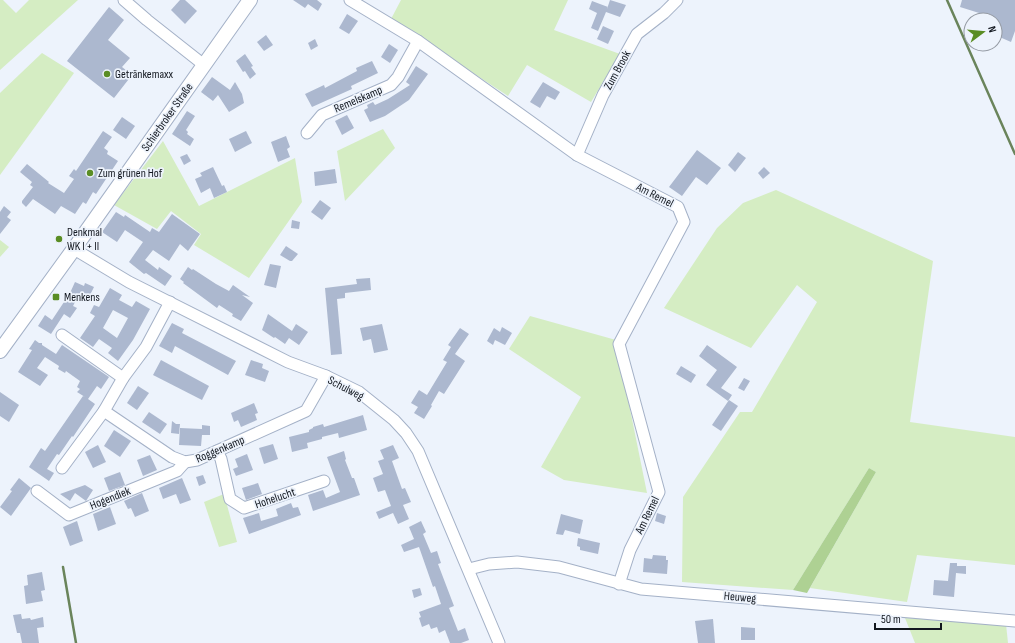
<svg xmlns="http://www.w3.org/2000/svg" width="1015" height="643" font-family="'Sofia Sans Condensed',sans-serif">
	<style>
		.green { fill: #d5edc3 }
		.forest { fill: #aed193 }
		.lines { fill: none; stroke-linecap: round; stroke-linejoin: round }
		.stream { stroke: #6a845b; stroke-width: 2.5 }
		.building { fill: #acb8cf; fill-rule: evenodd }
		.minor-casing { stroke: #a4b1c7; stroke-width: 13 }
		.major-casing { stroke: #a4b1c7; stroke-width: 16 }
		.minor { stroke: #fff; stroke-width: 11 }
		.major { stroke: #fff; stroke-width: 14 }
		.poi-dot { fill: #5a8d24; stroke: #edf3fc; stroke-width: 1.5 }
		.labels { text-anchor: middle; stroke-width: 3.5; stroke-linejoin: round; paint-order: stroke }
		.street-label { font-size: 12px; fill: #12171f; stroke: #edf3fc }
		.poi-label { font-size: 12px; fill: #12171f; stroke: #edf3fc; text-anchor: start }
	</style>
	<rect width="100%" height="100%" fill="#edf3fc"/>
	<g class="green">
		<polygon points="0,0 3,0 16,13 29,0 78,0 0,70"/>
		<polygon points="401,0 568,0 554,30 620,54 591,102 527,65 508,96 391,19"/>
		<polygon points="42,53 74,73 0,175 0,93"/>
		<polygon points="383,129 395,148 345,201 337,151"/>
		<polygon points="163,141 199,206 295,158 302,202 249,278 194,245 201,234 171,211 157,229 114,205"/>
		<polygon points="776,190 933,261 910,422 1015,437 1015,565 917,555 907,602 810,588 876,472 869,468 793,590 682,582 683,497 740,412 752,412 817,302 797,285 751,348 664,308 717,228 743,203"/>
		<polygon points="0,240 9,247 0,257"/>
		<polygon points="530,316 616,340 647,493 564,480 541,467 581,397 509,349"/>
		<polygon points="224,494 237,542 219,547 204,502"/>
		<polygon points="905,618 1006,624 1008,643 915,643"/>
	</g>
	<polygon class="forest" points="869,468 876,472 807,593 793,590"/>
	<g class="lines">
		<g class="stream">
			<polyline points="947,0 1015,154"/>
			<polyline points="63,567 76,643"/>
		</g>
	</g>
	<g class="building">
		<polygon points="180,0 185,0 197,11 185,24 171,10"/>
		<polygon points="293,0 317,0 322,4 318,11 308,4 305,8"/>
		<polygon points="610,0 626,5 620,17 606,12 598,31 591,28 597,13 589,9 592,1 608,7 607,9"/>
		<polygon points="962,0 1015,0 1015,31 1011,42 995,35 995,20 991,20 992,17 960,7"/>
		<polygon points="109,7 124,20 108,40 130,58 122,67 132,75 114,98 67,61"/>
		<polygon points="347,14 358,21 349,34 339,28"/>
		<polygon points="603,26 614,31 608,44 597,39"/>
		<polygon points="266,35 273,45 264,51 257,42"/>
		<polygon points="315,39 318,46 311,50 308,43"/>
		<polygon points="389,44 398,50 390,63 381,57"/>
		<polygon points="245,54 253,66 251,67 256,74 250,79 245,71 243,72 236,61"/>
		<polygon points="372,61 378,73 351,86 352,89 312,107 305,94 324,85 325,88 357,71 356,68"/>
		<polygon points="416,66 428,74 409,100 385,116 370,122 364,110 368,108 367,105 373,102 375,105 388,99 410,85 406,82"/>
		<polygon points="212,77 230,90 235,82 242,94 244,103 229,112 218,95 213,101 201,92"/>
		<polygon points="543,82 560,92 555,100 547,96 540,108 530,102"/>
		<polygon points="187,111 195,116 186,130 188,132 187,134 194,139 190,146 172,134"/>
		<polygon points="347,115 354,128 342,135 335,121"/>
		<polygon points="122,117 135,126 126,139 113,130"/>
		<polygon points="103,131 112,137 104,148 108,151 107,154 118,161 96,194 93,192 86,204 83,202 75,214 61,206 55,214 33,199 26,207 22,203 22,201 33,187 30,185 32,182 20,172 27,164 49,182 48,183 64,193 74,179 69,176 74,169 76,171"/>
		<polygon points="246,131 252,143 235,152 229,139"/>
		<polygon points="286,136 290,147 287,149 290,157 278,162 271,142"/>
		<polygon points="697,150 721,168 707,185 696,177 682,196 669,187"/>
		<polygon points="738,152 746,158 735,172 728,165"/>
		<polygon points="187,154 191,161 184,165 180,157"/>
		<polygon points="213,167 222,186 224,185 227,192 214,198 210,188 201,193 195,179 202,176 200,173"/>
		<polygon points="764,167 770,173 763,179 758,173"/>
		<polygon points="335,169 337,183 315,186 314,172"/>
		<polygon points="320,200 331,208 322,220 311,212"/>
		<polygon points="4,206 11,212 7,217 11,220 0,234 0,212"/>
		<polygon points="116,212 124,217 125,215 150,232 152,228 159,232 172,214 200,234 188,251 180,244 169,261 153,250 145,260 158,270 159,267 172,276 165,286 146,273 144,274 129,262 143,242 125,230 117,242 102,232"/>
		<polygon points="292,220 300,222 299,229 291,228"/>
		<polygon points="286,246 298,254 292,261 290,261 280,255"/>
		<polygon points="270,264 281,266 276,288 264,285"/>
		<polygon points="188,267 192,270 193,269 216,284 229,291 233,285 250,297 242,295 253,303 241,321 232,316 233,314 219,305 217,308 183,283 184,282 180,279"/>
		<polygon points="370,278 371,290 345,293 345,298 337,299 342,354 331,355 325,288 357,284 356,279"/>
		<polygon points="75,282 84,286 85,283 94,287 88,299 79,294 73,306 77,308 70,318 64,314 51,334 38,326 45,315 52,320 70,293"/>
		<path d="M110,288L122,295L119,300L132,307L136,301L150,309L133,340L118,361L108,353L112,348L99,339L93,347L80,338L95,316L90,313L94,305L99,307ZM113,310L128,318L117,338L103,328Z"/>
		<polygon points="268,314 292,331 296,324 308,332 299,345 289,338 285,344 275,337 274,338 262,330"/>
		<polygon points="172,323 184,329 182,333 236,361 228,375 175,346 172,353 159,346"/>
		<polygon points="382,324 388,350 374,353 371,339 363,341 360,328"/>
		<polygon points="502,327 512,333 505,345 495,340 493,345 487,341 494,328 500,332"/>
		<polygon points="460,328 469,334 455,354 465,361 444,394 439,391 431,405 432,406 424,419 414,413 418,407 411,403 419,390 427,395 447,362 443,360 451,347 448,345"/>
		<polygon points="35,340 39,343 42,343 42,345 56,354 62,345 109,377 101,389 97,386 88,399 95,404 73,437 72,436 59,455 57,454 47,469 54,473 49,481 29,467 41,448 45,451 83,396 85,397 77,392 80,389 77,387 80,381 66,371 65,373 58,369 59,366 45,357 37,368 48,375 40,386 18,372 32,350 29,349"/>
		<polygon points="707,345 737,367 721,388 732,395 728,401 706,385 717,370 699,356"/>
		<polygon points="161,360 209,386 202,400 153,375"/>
		<polygon points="251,360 263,364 262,368 269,371 265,382 245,375"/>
		<polygon points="681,366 696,375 691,383 676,374"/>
		<polygon points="744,378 750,381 744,391 738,388"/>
		<polygon points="138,386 149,393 137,410 127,403"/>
		<polygon points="0,392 19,405 9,422 0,416"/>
		<polygon points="729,400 738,406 721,431 712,425"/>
		<polygon points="254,403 258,413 255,414 257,420 241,427 238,420 234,422 231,413"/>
		<polygon points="149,412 167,424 160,434 142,422"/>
		<polygon points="363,415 367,430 339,438 338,433 322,437 322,439 307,443 308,448 292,452 289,437 309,432 309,430 313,428 313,427 323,424 324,427"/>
		<polygon points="172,421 176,424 180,424 179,434 171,433"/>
		<polygon points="202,425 210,426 210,435 202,435 201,446 179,445 180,428 202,429"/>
		<polygon points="114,430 131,441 120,457 104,446"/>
		<polygon points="273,444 278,459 264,464 259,448"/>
		<polygon points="98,445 106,462 93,468 85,452"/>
		<polygon points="393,445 399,458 392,461 402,489 405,488 411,502 403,505 409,519 398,524 393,513 379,519 376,512 391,506 385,490 378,492 373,478 383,474 378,461 384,459 380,450"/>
		<polygon points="344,451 346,459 345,460 352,478 354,478 360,495 313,511 308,495 323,490 326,498 340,492 327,457"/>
		<polygon points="247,454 253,470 236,476 233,469 238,467 235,459"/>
		<polygon points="150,455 157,470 143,476 137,460"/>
		<polygon points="120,472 125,485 109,491 104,478"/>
		<polygon points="203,475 206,483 199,486 196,477"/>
		<polygon points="19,478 31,488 11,516 0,507 12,491 10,490"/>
		<polygon points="182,478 191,500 180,504 176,494 163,499 159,488"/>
		<polygon points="258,483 262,494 246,500 242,488"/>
		<polygon points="85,485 93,490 86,501 75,493 70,501 60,494"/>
		<polygon points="142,493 149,511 135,517 131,508 128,509 124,501"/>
		<polygon points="291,503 293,508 298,507 301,515 249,534 243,518 259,513 261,521 278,516 276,509"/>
		<polygon points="110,507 116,524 98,531 93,514"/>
		<polygon points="657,513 666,516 664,524 655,521"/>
		<polygon points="561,514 583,520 580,534 565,530 563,535 556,534"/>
		<polygon points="77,521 83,541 70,546 63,527"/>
		<polygon points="421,521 426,532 423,534 431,553 437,551 441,563 438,564 454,606 449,608 458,631 465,628 469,640 461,643 450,643 445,630 439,633 437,627 431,629 429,624 422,627 419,618 421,617 419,612 441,604 435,586 433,587 419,547 404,552 401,545 414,539 409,527"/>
		<polygon points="578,538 600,543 598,554 580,550 580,547 577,546"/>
		<polygon points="653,555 666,556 666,560 668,560 667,574 643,572 644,558 652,559"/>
		<polygon points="950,563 957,563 957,566 966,566 966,574 956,573 954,597 933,595 934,580 948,581"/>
		<polygon points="42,572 45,590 41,591 43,601 26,604 24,586 28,585 27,575"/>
		<polygon points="420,588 422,595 414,598 412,590"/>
		<polygon points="21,614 22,619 30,618 31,620 43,617 44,627 37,628 39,643 22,643 20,633 17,633 13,615"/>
		<polygon points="713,619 715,643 698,643 695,621"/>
		<polygon points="741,627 755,628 755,640 741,640"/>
	</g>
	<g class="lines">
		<g class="minor-casing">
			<g id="minor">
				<polyline points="124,0 147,20 204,65"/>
				<polyline points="350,0 418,41 577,155 678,207 684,222 619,344 659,492 630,550 619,584"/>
				<polyline points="307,133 322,115 391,85 398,77 418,41"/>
				<polyline points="577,155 603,95 637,34 664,13 677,0"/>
				<polyline points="74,249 129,282 288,362 326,376 359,392 394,420 406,433 418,451 499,643"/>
				<polyline points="62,335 123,378"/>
				<polyline points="104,411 123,378 146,347 170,302"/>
				<polyline points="217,451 221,459 230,499 244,508 324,481"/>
				<polyline points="62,468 104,411 172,457 185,462 197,460 306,411 326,376"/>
				<polyline points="37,491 69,515 177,471 185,462"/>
				<polyline points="469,569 489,564 517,562 559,567 641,589 1015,621"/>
			</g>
		</g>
		<g class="major-casing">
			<polyline id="major" points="0,351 76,246 250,0"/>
		</g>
		<use href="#minor" class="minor"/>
		<use href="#major" class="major"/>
	</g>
	<g class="poi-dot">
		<circle cx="107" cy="74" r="4"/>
		<circle cx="90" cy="173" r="4"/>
		<circle cx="59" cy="239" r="4"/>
		<rect x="52" y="293" width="8" height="8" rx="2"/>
	</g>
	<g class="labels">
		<g class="street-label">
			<text transform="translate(617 70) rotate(-61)" y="4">Zum Brook</text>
			<text transform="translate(358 99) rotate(-23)" y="4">Remelskamp</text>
			<text transform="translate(167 117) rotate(-55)" y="4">Schierbroker Straße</text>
			<text transform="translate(655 195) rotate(27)" y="4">Am Remel</text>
			<text transform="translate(346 388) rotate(28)" y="4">Schulweg</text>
			<text transform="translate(220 449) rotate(-23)" y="4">Roggenkamp</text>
			<text transform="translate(110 498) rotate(-22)" y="4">Hogendiek</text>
			<text transform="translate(275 498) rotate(-19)" y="4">Hohelucht</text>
			<text transform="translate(647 515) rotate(-64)" y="4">Am Remel</text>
			<text transform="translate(740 597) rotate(5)" y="4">Heuweg</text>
		</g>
		<g class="poi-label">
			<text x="115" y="78">Getränkemaxx</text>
			<text x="98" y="177">Zum grünen Hof</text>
			<text x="67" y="236">Denkmal<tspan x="67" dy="14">WK I + II</tspan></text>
			<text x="64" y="301">Menkens</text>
		</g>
	</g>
	<g transform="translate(983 32) rotate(74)"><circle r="19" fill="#edf3fc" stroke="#959ba4"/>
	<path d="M0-3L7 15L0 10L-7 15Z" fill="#5a8d24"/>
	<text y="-6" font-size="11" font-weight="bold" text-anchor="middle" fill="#12171f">N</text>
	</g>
	<path d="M875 623v6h66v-6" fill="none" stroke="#12171f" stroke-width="2"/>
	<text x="881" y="623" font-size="12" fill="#12171f" stroke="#edf3fc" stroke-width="3" paint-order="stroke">50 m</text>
</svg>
